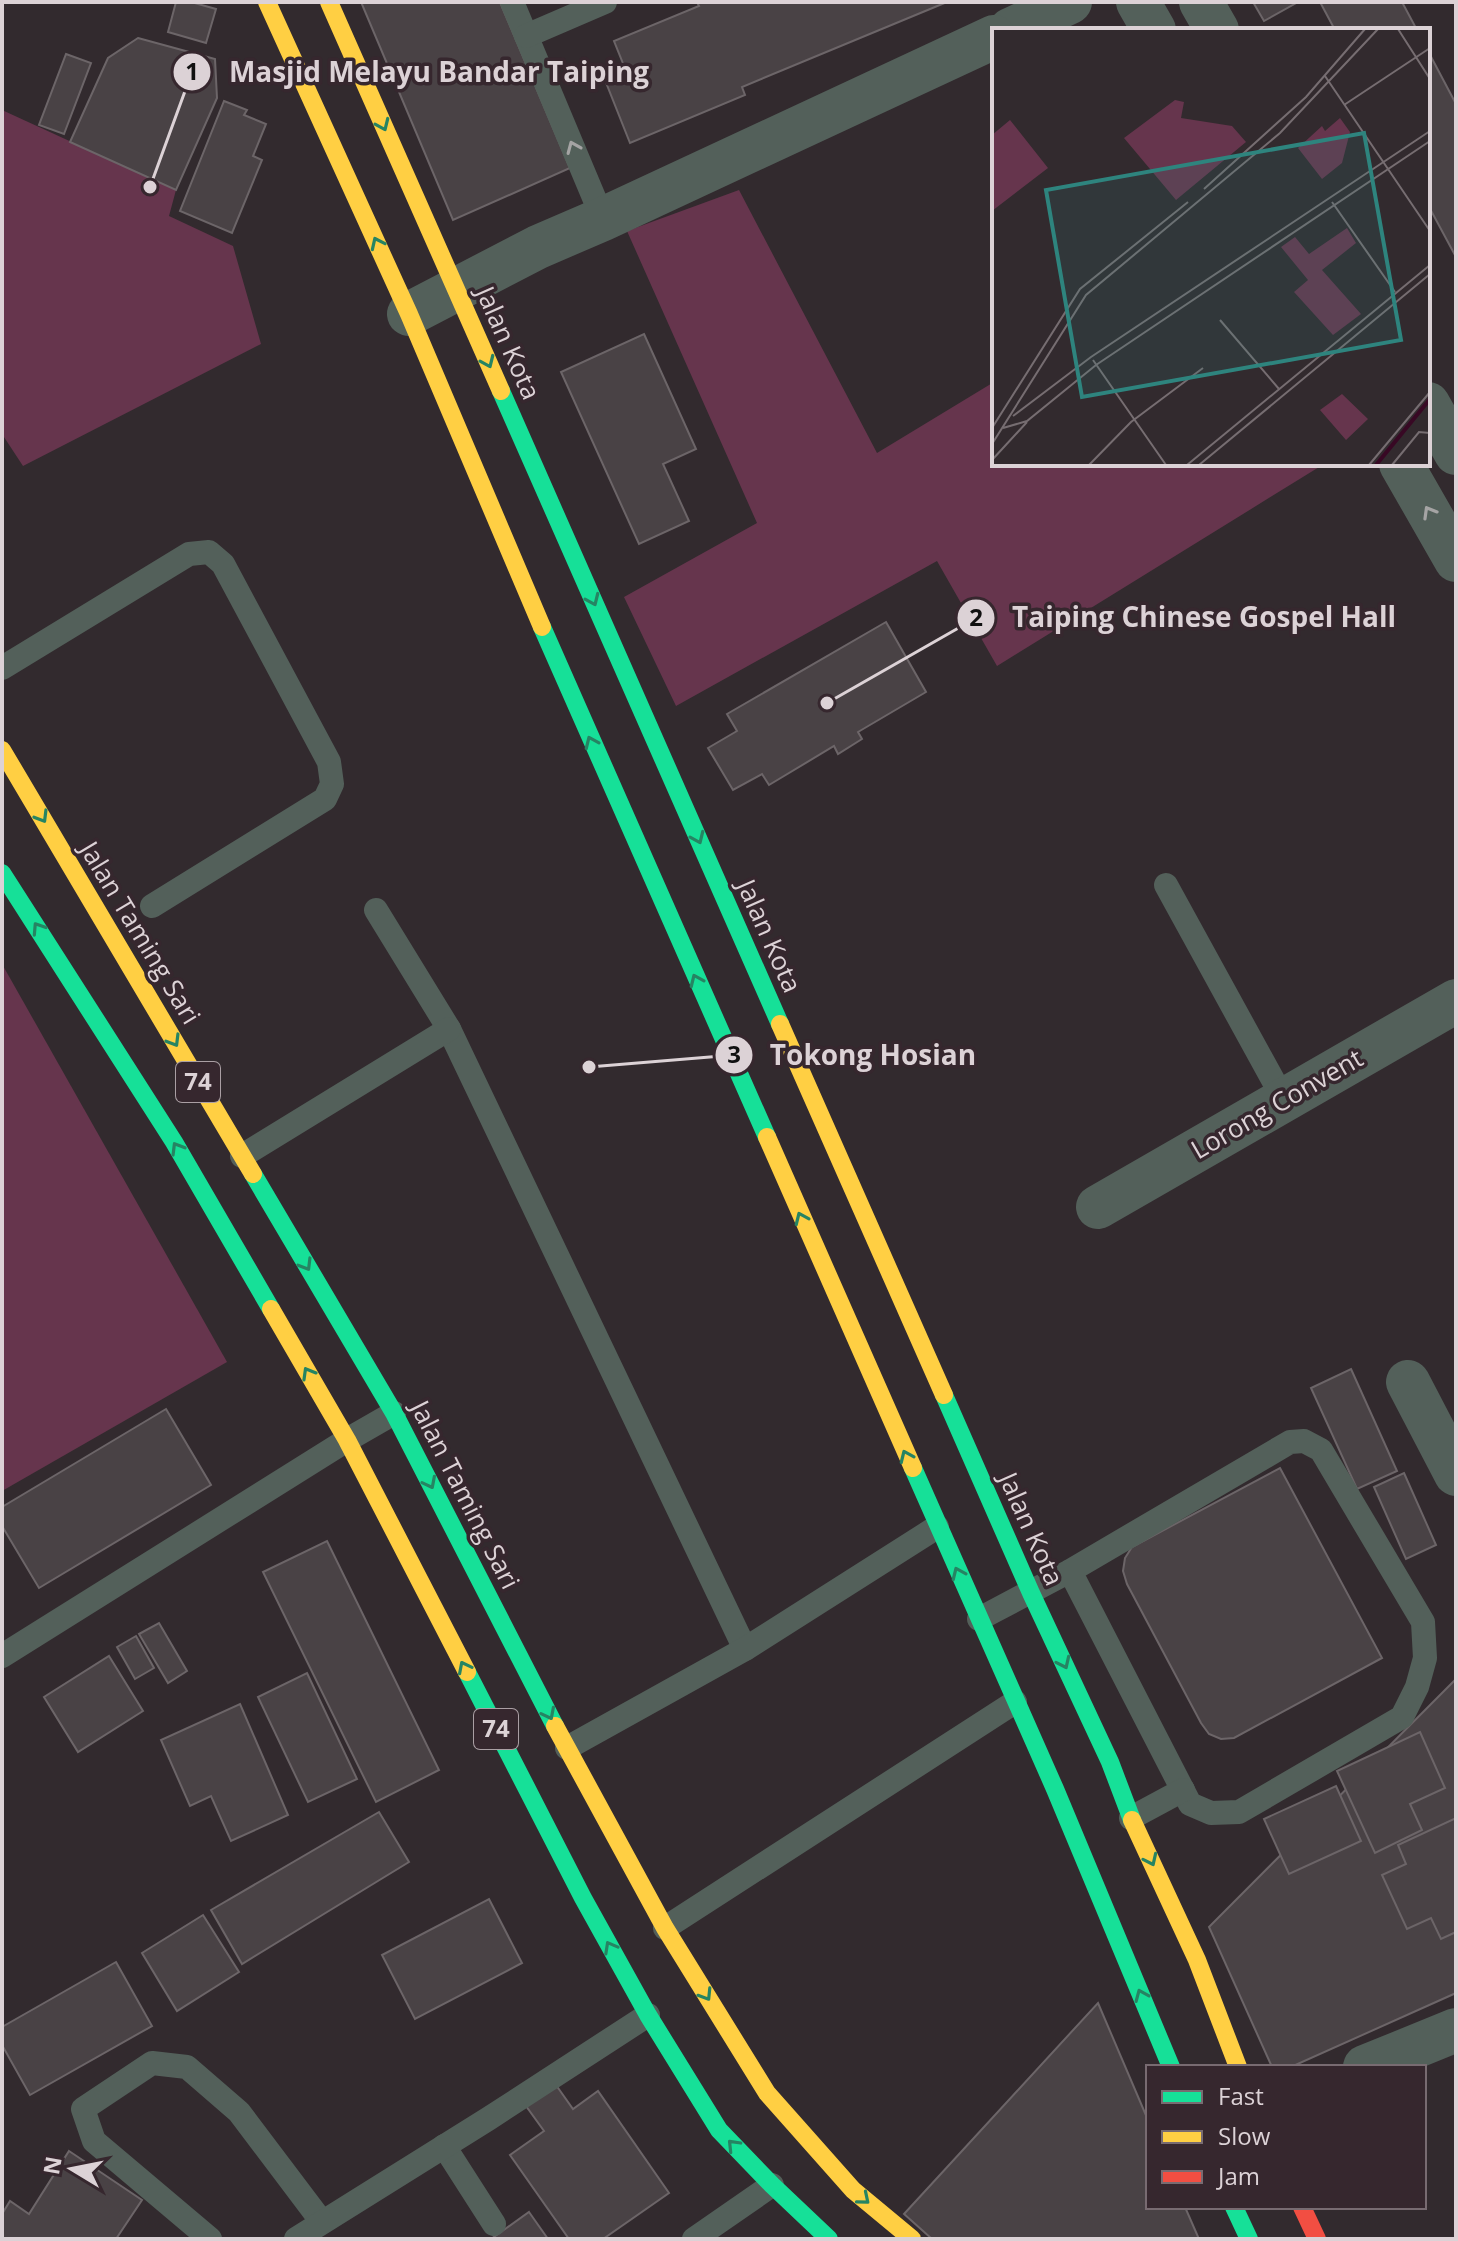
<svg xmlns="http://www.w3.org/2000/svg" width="1458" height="2241" font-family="'Open Sans',sans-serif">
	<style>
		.green { fill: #66354d }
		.building { fill: #494245; stroke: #6c6568; stroke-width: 2 }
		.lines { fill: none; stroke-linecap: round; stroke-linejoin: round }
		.lane { stroke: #53605a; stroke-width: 24 }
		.street { stroke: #53605a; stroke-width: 44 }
		.fast { stroke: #16e098; stroke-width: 18 }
		.slow { stroke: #ffcf43; stroke-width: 18 }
		.jam { stroke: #f24e42; stroke-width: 18 }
		.oneway { stroke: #268463 }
		.oneway2 { stroke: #a5a4a4 }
		.labels { text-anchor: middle; stroke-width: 7; stroke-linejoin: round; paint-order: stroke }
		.shield { fill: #36272e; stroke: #aa9fa4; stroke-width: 2 }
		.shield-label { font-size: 24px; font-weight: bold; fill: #dcd2d6 }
		.street-label { font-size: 26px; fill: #dcd2d6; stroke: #36272e }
		.inset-river { fill: none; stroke: #380824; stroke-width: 4 }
		.inset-road { fill: none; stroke: #766d71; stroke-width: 2 }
		.view { fill: #2e847e; fill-opacity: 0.15; stroke: #2e847e; stroke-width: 4 }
		.inset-edge { fill: none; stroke: #dcd2d6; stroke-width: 4 }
		.leader { fill: none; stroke: #dcd2d6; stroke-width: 3 }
		.callout-dot { fill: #dcd2d6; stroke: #36272e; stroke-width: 3 }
		.mark-label { font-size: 24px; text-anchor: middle; font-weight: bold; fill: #111 }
		.callout-label { font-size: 28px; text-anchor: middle; font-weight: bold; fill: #dcd2d6; stroke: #36272e; stroke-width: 7; stroke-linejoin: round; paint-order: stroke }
	</style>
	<rect width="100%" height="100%" fill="#322a2e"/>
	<g class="green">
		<polygon points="2,110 176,190 169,216 233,246 261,344 23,466 2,434"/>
		<polygon points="739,190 877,453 994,382 994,464 1324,464 997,666 937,561 676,706 624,597 757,523 627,231"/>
		<polygon points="2,964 227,1362 2,1491"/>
	</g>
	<g class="building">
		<polygon points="176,2 191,2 216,9 206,43 168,32"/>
		<polygon points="361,2 500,2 570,168 453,220"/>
		<polygon points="697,2 947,2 742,87 745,95 630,143 605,80 626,71 614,41 699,6"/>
		<polygon points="1253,2 1298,2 1264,21"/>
		<polygon points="1320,2 1402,2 1417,30 1335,30"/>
		<polygon points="138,38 215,59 217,98 176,190 70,142 108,58"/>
		<polygon points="1428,51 1456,104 1456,257 1428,205"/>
		<polygon points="66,54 91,63 64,134 39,125"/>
		<polygon points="224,101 247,110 244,115 266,124 253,156 262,160 232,233 180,211"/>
		<polygon points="644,334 696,449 663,464 689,521 639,544 561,372"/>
		<polygon points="886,622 926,692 858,732 862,739 838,754 834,746 769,785 762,774 733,790 708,748 737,731 727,714"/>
		<polygon points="1351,1369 1397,1471 1357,1489 1311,1388"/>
		<polygon points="166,1409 211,1485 39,1588 2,1526 2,1507"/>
		<polygon points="1280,1468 1382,1658 1234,1738 1221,1739 1209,1734 1201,1723 1127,1584 1123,1571 1125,1558 1132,1547"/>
		<polygon points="1404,1473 1436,1545 1406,1559 1374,1487"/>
		<polygon points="327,1541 439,1770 376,1802 263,1572"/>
		<polygon points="159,1623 187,1671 168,1683 139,1634"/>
		<polygon points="136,1636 154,1668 135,1679 117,1647"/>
		<polygon points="109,1656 143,1711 78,1752 44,1697"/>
		<polygon points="307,1673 357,1779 308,1802 258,1697"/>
		<polygon points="1456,1679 1456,1993 1291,2067 1272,2067 1209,1927"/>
		<polygon points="240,1704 288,1815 231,1841 211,1796 190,1806 161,1740"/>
		<polygon points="1420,1732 1445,1788 1410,1804 1422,1830 1375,1853 1337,1771"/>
		<polygon points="1336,1786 1361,1841 1289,1874 1264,1819"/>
		<polygon points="379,1812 409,1862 242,1964 211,1910"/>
		<polygon points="1456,1818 1456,1932 1441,1939 1431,1918 1407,1929 1382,1875 1406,1864 1398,1845"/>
		<polygon points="489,1899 522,1963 415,2019 382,1955"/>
		<polygon points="203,1915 239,1972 177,2011 142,1953"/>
		<polygon points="116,1962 152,2026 30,2095 2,2045 2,2027"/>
		<polygon points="1098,2003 1148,2120 1148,2207 1185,2207 1199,2239 932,2239 904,2214"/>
		<polygon points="556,2085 573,2109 598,2091 669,2193 603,2239 569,2239 510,2155 544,2131 526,2106"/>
		<polygon points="69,2151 142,2200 116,2239 2,2239 2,2214 10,2201 29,2214"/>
		<polygon points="529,2212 548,2239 491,2239"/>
	</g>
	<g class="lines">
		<g class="lane">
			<polyline points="512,2 603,219"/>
			<polyline points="526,36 605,2"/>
			<polyline points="2,668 189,554 209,552 223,564 329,762 332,784 325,799 152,906"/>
			<polyline points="1166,885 1284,1100"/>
			<polyline points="376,910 449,1029 745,1649"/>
			<polyline points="242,1156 449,1029"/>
			<polyline points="979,1619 1070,1571 1290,1442 1304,1441 1321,1450 1423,1622 1425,1658 1417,1687 1402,1717 1239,1812 1211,1813 1190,1804 1070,1571"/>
			<polyline points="2,1656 347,1440 394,1413"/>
			<polyline points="567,1748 745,1649 937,1527"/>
			<polyline points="1131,1818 1183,1790"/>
			<polyline points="665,1928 1015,1702"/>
			<polyline points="444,2146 494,2224"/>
			<polyline points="210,2239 94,2141 83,2109 152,2063 187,2067 239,2112 322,2222"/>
			<polyline points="296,2239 488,2119 648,2015"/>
			<polyline points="694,2239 772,2185"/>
		</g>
		<g class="street">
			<polyline points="1138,2 1154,30"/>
			<polyline points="1201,2 1217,30"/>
			<polyline points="1010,30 1070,2"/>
			<polyline points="409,314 538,247 603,219 994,37"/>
			<polyline points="1428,404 1456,453"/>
			<polyline points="1401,464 1456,560"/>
			<polyline points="1098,1207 1456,1001"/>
			<polyline points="1408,1382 1456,1474"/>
			<polyline points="1365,2067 1456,2030"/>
		</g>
		<g class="fast">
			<polyline points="501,391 780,1024"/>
			<polyline points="542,627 767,1137"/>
			<polyline points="2,873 174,1142 271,1309"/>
			<polyline points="253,1174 394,1413 555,1726"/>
			<polyline points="944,1395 1031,1593 1110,1762 1132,1820"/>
			<polyline points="913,1468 1055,1789 1171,2067"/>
			<polyline points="467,1672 583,1898 648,2015 719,2130 772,2185 829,2239"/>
			<polyline points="1234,2207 1249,2239"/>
		</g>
		<g class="slow">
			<polyline points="267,2 409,314 542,627"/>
			<polyline points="329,2 501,391"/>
			<polyline points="2,750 253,1174"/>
			<polyline points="780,1024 944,1395"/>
			<polyline points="767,1137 913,1468"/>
			<polyline points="271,1309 347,1440 467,1672"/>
			<polyline points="555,1726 665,1928 767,2093 853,2190 912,2239"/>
			<polyline points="1132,1820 1197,1960 1238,2067"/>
		</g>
		<polyline class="jam" points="1302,2207 1317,2239"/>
	</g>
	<defs><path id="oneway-chevron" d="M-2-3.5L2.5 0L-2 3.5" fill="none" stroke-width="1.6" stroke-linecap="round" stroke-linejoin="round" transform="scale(2)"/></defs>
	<g class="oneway">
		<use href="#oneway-chevron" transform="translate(383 125) rotate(66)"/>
		<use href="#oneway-chevron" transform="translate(377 243) rotate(-115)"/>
		<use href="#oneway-chevron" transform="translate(488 362) rotate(66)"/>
		<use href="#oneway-chevron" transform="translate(593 600) rotate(66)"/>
		<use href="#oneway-chevron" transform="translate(591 742) rotate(-114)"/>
		<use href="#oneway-chevron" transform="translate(42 817) rotate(59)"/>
		<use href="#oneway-chevron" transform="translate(698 838) rotate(66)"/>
		<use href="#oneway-chevron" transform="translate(38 928) rotate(-123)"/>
		<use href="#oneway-chevron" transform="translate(696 980) rotate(-114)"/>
		<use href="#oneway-chevron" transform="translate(174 1041) rotate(59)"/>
		<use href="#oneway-chevron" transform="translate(177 1148) rotate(-121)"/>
		<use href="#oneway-chevron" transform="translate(801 1218) rotate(-114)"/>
		<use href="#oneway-chevron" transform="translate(306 1265) rotate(59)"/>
		<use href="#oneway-chevron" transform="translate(308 1373) rotate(-120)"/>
		<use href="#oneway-chevron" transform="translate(906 1456) rotate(-114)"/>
		<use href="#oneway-chevron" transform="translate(430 1483) rotate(63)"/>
		<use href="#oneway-chevron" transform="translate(958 1573) rotate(-114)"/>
		<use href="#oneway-chevron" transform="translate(1064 1663) rotate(65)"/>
		<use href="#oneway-chevron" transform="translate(464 1667) rotate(-117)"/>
		<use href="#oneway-chevron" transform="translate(549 1714) rotate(63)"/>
		<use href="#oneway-chevron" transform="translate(1151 1860) rotate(65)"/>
		<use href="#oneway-chevron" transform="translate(610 1947) rotate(-119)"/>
		<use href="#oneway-chevron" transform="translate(706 1995) rotate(58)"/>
		<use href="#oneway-chevron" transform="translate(1141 1995) rotate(-113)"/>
		<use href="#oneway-chevron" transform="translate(733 2145) rotate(-134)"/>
		<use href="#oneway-chevron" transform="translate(864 2199) rotate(40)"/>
	</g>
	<g class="oneway2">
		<use href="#oneway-chevron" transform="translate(573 147) rotate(-113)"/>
		<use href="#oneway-chevron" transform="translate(1429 512) rotate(-120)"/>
	</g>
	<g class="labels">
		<g class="shield">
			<rect x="176" y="1062" width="44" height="40" rx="6"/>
			<rect x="474" y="1709" width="44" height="40" rx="6"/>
		</g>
		<g class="shield-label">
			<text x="198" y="1090">74</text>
			<text x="496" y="1737">74</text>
		</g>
		<g class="street-label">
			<text transform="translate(508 343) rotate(66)" y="9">Jalan Kota</text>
			<text transform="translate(140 933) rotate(59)" y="9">Jalan Taming Sari</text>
			<text transform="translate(769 936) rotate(66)" y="9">Jalan Kota</text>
			<text transform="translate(1277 1104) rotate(-30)" y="9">Lorong Convent</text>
			<text transform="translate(465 1495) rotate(63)" y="9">Jalan Taming Sari</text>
			<text transform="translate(1031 1529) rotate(66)" y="9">Jalan Kota</text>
		</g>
	</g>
	<g transform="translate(992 28)">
		<rect width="438" height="438" fill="#322a2e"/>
		<path d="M183,72L192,74L189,90L240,98L254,114L184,172L132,110ZM348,90L358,104L350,135L330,151L306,120L330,98L333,103ZM18,92L56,140L0,183V107ZM355,200L364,215L330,242L369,286L341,307L302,264L316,252L289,219L303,209L317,226ZM350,366L376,391L354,412L328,382Z" fill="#66354d"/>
		<path class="inset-river" d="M384,437L438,371"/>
		<path class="inset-road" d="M406,1L438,51M333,48L438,203M352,77L438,20M212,161L314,69L373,1M340,174L403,264M228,292L287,361M101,332L174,437M21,388L99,329L438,103M0,400L88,261L196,174M11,400L35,393L104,337L438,113M0,416L94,267L288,105L386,1M0,432L35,394M97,437L139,394L211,340M195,437L438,237M207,437L438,246M377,437L438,364M400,437L427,404L438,405"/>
		<path class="view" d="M372,105L409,312L90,369L54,162Z"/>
		<rect width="438" height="438" class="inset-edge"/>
	</g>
	<path class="leader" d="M150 187L192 72M827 703L976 618M589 1067L734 1055"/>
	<g class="callout-dot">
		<circle cx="150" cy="187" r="8"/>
		<circle cx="827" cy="703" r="8"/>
		<circle cx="589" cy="1067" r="8"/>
		<circle cx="192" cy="72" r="20"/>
		<circle cx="976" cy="618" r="20"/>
		<circle cx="734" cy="1055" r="20"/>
	</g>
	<g class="mark-label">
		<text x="192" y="80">1</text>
		<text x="976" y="626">2</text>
		<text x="734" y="1063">3</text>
	</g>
	<g class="callout-label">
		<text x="439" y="82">Masjid Melayu Bandar Taiping</text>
		<text x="1204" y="627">Taiping Chinese Gospel Hall</text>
		<text x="873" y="1065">Tokong Hosian</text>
	</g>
	<rect width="1458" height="2241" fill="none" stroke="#dcd2d6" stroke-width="8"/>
	<rect x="1146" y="2065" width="280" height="144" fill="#36272e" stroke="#786b71" stroke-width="2"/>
	<rect x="1162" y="2091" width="40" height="12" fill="#16e098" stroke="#786b71" stroke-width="2"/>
	<text x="1218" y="2105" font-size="24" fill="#dcd2d6">Fast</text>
	<rect x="1162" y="2131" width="40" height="12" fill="#ffcf43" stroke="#786b71" stroke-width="2"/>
	<text x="1218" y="2145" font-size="24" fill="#dcd2d6">Slow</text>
	<rect x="1162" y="2171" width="40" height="12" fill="#f24e42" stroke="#786b71" stroke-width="2"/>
	<text x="1218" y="2185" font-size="24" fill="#dcd2d6">Jam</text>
	<g transform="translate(72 2169) rotate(280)" stroke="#36272e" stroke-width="6" paint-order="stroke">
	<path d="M0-6L14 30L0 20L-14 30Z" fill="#dcd2d6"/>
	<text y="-12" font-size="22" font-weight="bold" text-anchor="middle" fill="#dcd2d6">N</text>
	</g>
</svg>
